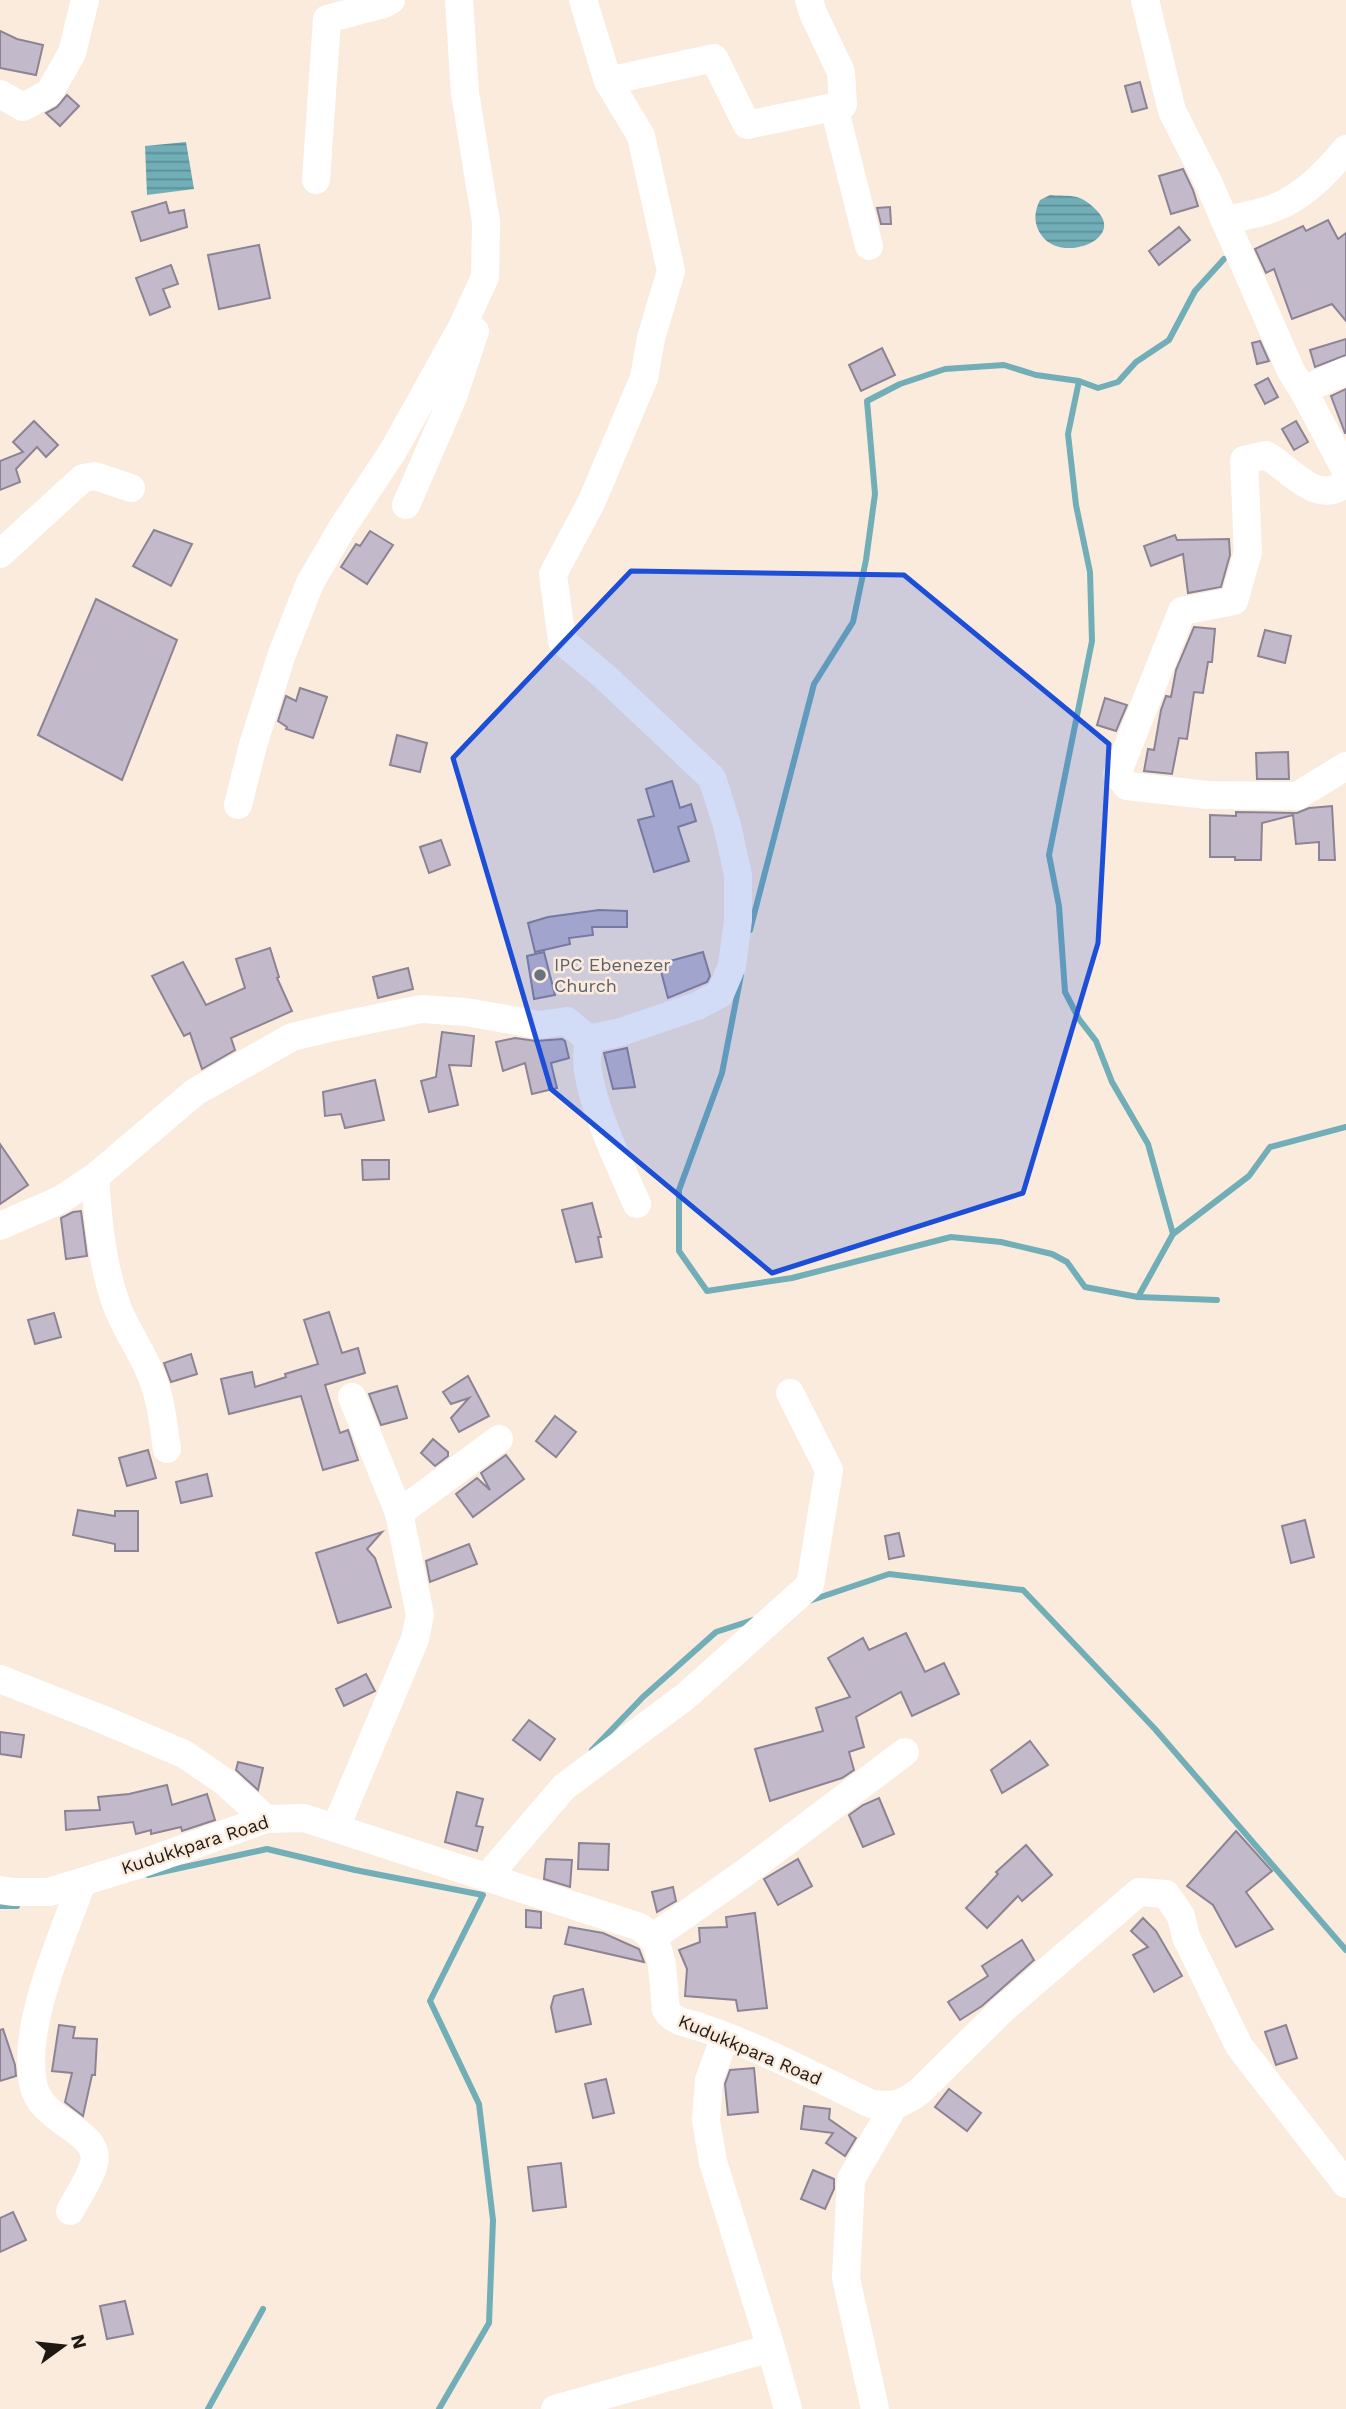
<svg xmlns="http://www.w3.org/2000/svg" width="1346" height="2409" font-family="'Work Sans',sans-serif">
	<style>
		.water { fill: url(#water-rules) }
		.lines { fill: none; stroke-linecap: round; stroke-linejoin: round }
		.stream { stroke: #71aeb7; stroke-width: 6 }
		.building { fill: #c2bacb; stroke: #8c8494; stroke-width: 2 }
		.minor { stroke: #fff; stroke-width: 28 }
		.marked { fill: #1d4ed8; fill-opacity: 0.2; stroke: #1d4ed8; stroke-width: 5; stroke-linejoin: round }
		.worship-dot { fill: #6b7280; stroke: #fbebdd; stroke-width: 2.5 }
		.labels { text-anchor: middle; stroke-width: 5; stroke-linejoin: round; paint-order: stroke }
		.worship-label { font-size: 18px; fill: #5b616d; stroke: #fbebdd; text-anchor: start }
		.street-label { font-size: 18px; fill: #1f1914; stroke: #fbebdd }
	</style>
	<defs>
		<pattern id="water-rules" width="6" height="5" patternUnits="userSpaceOnUse" patternTransform="scale(1.75)"><rect width="6" height="5" fill="#71aeb7"/><path d="M0 2.5h6" fill="none" stroke="#5c8d94"/></pattern>
	</defs>
	<rect width="100%" height="100%" fill="#fbebdd"/>
	<g class="water">
		<polygon points="186,142 194,189 147,195 145,146"/>
		<path d="M1050,195C1059,196 1069,195 1077,197C1086,200 1093,206 1099,213C1122,240 1062,263 1042,236C1033,224 1034,212 1040,200Z"/>
	</g>
	<g class="lines">
		<g class="stream">
			<polyline points="1079,381 1068,434 1076,505 1090,572 1092,641 1049,855 1059,906 1065,992 1079,1019 1096,1041 1112,1082 1148,1144 1173,1234 1138,1297"/>
			<polyline points="750,930 814,684 853,622 866,560 875,494 867,401 900,384 945,369 1004,365 1036,375 1079,381 1098,388 1118,382 1136,362 1169,340 1195,291 1224,259"/>
			<polyline points="741,975 722,1073 679,1190 679,1251 707,1291 792,1278 951,1237 1001,1242 1052,1254 1067,1262 1085,1287 1138,1297 1217,1300"/>
			<polyline points="1173,1234 1249,1176 1270,1147 1346,1127"/>
			<polyline points="809,1601 889,1574 1023,1590 1155,1729 1346,1950"/>
			<polyline points="592,1750 643,1697 716,1632 756,1619"/>
			<polyline points="148,1875 267,1849 355,1870 483,1895 430,2001 479,2104 493,2220 489,2323 439,2409"/>
			<polyline points="0,1906 17,1906"/>
			<polyline points="208,2409 263,2309"/>
		</g>
	</g>
	<g class="building">
		<polygon points="0,31 17,39 43,45 36,75 0,68"/>
		<polygon points="1140,82 1147,108 1132,112 1125,86"/>
		<polygon points="67,95 79,106 60,126 46,113 57,107"/>
		<polygon points="1183,169 1193,190 1198,206 1171,214 1159,176"/>
		<polygon points="166,202 169,213 184,210 187,227 141,241 132,212"/>
		<polygon points="890,207 891,224 881,224 877,208"/>
		<polygon points="1328,220 1338,239 1346,233 1346,321 1332,304 1292,319 1274,269 1266,273 1255,249 1303,226 1306,231"/>
		<polygon points="1179,227 1190,240 1159,265 1149,251"/>
		<polygon points="259,245 270,298 219,309 208,255"/>
		<polygon points="171,265 178,284 163,289 170,307 150,315 136,278"/>
		<polygon points="1346,339 1346,355 1315,367 1310,350"/>
		<polygon points="1260,341 1269,361 1257,364 1252,343"/>
		<polygon points="882,348 895,375 861,391 849,365"/>
		<polygon points="1268,378 1278,397 1265,404 1255,385"/>
		<polygon points="1346,389 1346,433 1345,433 1331,396"/>
		<polygon points="34,421 58,445 46,457 37,447 16,469 20,482 0,490 0,461 23,452 13,442"/>
		<polygon points="1296,421 1308,442 1294,450 1282,429"/>
		<polygon points="154,530 192,544 171,586 133,566"/>
		<polygon points="370,531 393,545 367,584 341,567 356,544 360,546"/>
		<polygon points="1175,535 1177,540 1229,539 1230,555 1221,587 1188,593 1183,554 1151,566 1144,546"/>
		<polygon points="96,599 177,640 122,780 38,735"/>
		<polygon points="1194,627 1215,629 1212,662 1208,662 1203,693 1194,692 1187,739 1179,738 1172,774 1144,771 1148,749 1154,750 1161,710 1166,696 1171,697 1176,670"/>
		<polygon points="1265,630 1291,636 1285,663 1258,656"/>
		<polygon points="300,688 327,697 313,738 286,729 287,727 278,721 286,696 296,701"/>
		<polygon points="1105,698 1127,705 1116,731 1097,725"/>
		<polygon points="397,735 427,743 420,772 390,765"/>
		<polygon points="1288,752 1289,779 1257,779 1256,753"/>
		<polygon points="672,781 680,808 691,804 696,821 678,827 689,861 654,872 638,820 654,816 646,789"/>
		<polygon points="1332,806 1335,860 1319,860 1319,842 1296,844 1293,815 1262,823 1261,860 1235,860 1235,857 1210,857 1210,815 1236,816 1236,812 1297,813 1309,808"/>
		<polygon points="441,840 450,865 429,873 420,847"/>
		<polygon points="599,910 627,911 627,927 592,927 593,935 569,938 570,944 535,952 528,923 548,917"/>
		<polygon points="270,948 279,977 277,978 292,1011 231,1038 235,1050 202,1069 190,1033 184,1036 152,976 183,962 206,1005 245,988 236,959"/>
		<polygon points="544,952 555,995 534,999 527,956"/>
		<polygon points="703,952 710,976 707,982 668,998 659,964"/>
		<polygon points="408,968 413,989 378,998 373,977"/>
		<polygon points="442,1032 474,1036 471,1066 449,1065 458,1105 429,1112 421,1081 436,1077"/>
		<polygon points="515,1038 536,1041 562,1039 565,1041 569,1058 551,1063 557,1088 532,1094 525,1063 503,1071 496,1042"/>
		<polygon points="627,1048 635,1087 613,1089 604,1053"/>
		<polygon points="375,1080 384,1120 345,1128 341,1114 325,1116 323,1092"/>
		<polygon points="0,1144 28,1185 0,1204"/>
		<polygon points="362,1160 389,1160 389,1179 363,1180"/>
		<polygon points="592,1203 601,1237 598,1237 602,1257 576,1262 562,1210"/>
		<polygon points="81,1211 87,1256 66,1259 61,1218 73,1212"/>
		<polygon points="329,1312 342,1353 358,1348 365,1373 325,1385 340,1433 348,1430 358,1460 323,1470 301,1396 229,1414 221,1379 252,1372 255,1387 286,1377 285,1374 318,1364 304,1320"/>
		<polygon points="54,1313 61,1337 35,1344 28,1320"/>
		<polygon points="191,1354 197,1374 171,1382 164,1363"/>
		<polygon points="468,1376 489,1416 459,1432 451,1418 469,1398 451,1404 443,1392"/>
		<polygon points="397,1386 407,1418 381,1425 369,1394"/>
		<polygon points="555,1416 576,1432 556,1457 536,1441"/>
		<polygon points="433,1439 448,1452 448,1456 435,1466 421,1453"/>
		<polygon points="148,1450 156,1478 127,1486 119,1458"/>
		<polygon points="506,1455 524,1479 473,1517 456,1494 477,1478 490,1490 481,1473"/>
		<polygon points="207,1474 212,1496 181,1503 176,1482"/>
		<polygon points="78,1510 115,1516 115,1511 138,1511 138,1551 115,1551 115,1544 73,1535"/>
		<polygon points="1305,1520 1314,1557 1291,1563 1282,1526"/>
		<polygon points="382,1532 367,1549 375,1558 391,1607 338,1623 316,1553"/>
		<polygon points="899,1533 904,1556 889,1559 885,1536"/>
		<polygon points="469,1544 477,1564 430,1582 426,1561"/>
		<polygon points="906,1633 925,1672 944,1663 959,1694 912,1716 901,1692 856,1717 864,1747 849,1752 854,1770 842,1778 770,1801 755,1749 823,1731 816,1708 850,1697 828,1658 863,1638 869,1650"/>
		<polygon points="366,1674 375,1691 344,1706 336,1689"/>
		<polygon points="529,1720 555,1739 540,1760 513,1740"/>
		<polygon points="0,1732 24,1735 21,1757 0,1754"/>
		<polygon points="1030,1741 1048,1765 1002,1793 991,1770"/>
		<polygon points="238,1762 263,1768 258,1790 236,1770"/>
		<polygon points="167,1785 172,1805 207,1794 215,1820 182,1831 181,1827 151,1834 151,1830 136,1834 133,1822 66,1830 65,1811 100,1810 98,1797 129,1794"/>
		<polygon points="457,1792 483,1799 476,1826 483,1827 477,1851 445,1842"/>
		<polygon points="879,1798 894,1834 863,1847 849,1815 863,1805"/>
		<polygon points="1236,1831 1272,1871 1246,1892 1273,1929 1236,1947 1213,1905 1187,1886"/>
		<polygon points="579,1843 609,1844 608,1870 578,1869"/>
		<polygon points="1026,1845 1052,1875 1022,1901 1018,1896 987,1928 966,1908 998,1874 996,1872"/>
		<polygon points="546,1859 572,1860 570,1887 544,1879"/>
		<polygon points="798,1859 812,1886 778,1905 764,1879"/>
		<polygon points="673,1887 676,1901 657,1912 652,1892"/>
		<polygon points="526,1910 541,1912 541,1928 526,1927"/>
		<polygon points="755,1913 767,2008 738,2011 736,2000 685,1996 687,1969 679,1950 700,1942 699,1928 727,1927 726,1917"/>
		<polygon points="1143,1918 1156,1931 1182,1976 1154,1992 1133,1955 1148,1947 1131,1931"/>
		<polygon points="569,1927 603,1933 639,1949 644,1962 565,1944"/>
		<polygon points="1022,1940 1034,1960 982,2006 960,2020 948,2002 988,1976 982,1966"/>
		<polygon points="583,1989 591,2024 556,2032 551,2007 554,1996"/>
		<polygon points="59,2025 75,2027 73,2038 97,2039 95,2075 92,2075 83,2116 65,2102 72,2073 52,2071"/>
		<polygon points="1286,2025 1297,2058 1276,2065 1265,2032"/>
		<polygon points="3,2029 15,2065 16,2076 0,2081 0,2030"/>
		<polygon points="754,2068 758,2112 728,2115 725,2084 730,2070"/>
		<polygon points="606,2079 614,2113 593,2118 585,2084"/>
		<polygon points="949,2089 981,2113 967,2131 935,2107"/>
		<polygon points="804,2106 830,2109 829,2119 856,2138 845,2156 826,2143 833,2133 801,2129"/>
		<polygon points="561,2163 566,2207 533,2211 528,2167"/>
		<polygon points="813,2170 834,2179 834,2189 825,2209 801,2199"/>
		<polygon points="13,2212 26,2240 0,2252 0,2218"/>
		<polygon points="125,2301 133,2334 107,2339 100,2306"/>
	</g>
	<g class="lines">
		<g class="minor">
			<polyline points="583,0 608,81 641,136 671,271 651,338 644,378 591,503 553,574 562,641 604,676 712,778 727,825 738,875 738,920 732,966 720,994 697,1006 621,1032 588,1039"/>
			<polyline points="1145,0 1172,111 1208,182 1291,371 1303,390 1346,471"/>
			<polyline points="608,81 714,58 747,125 843,105 841,72 813,13 809,0"/>
			<polyline points="0,94 23,107 49,93 72,53 85,0"/>
			<polyline points="834,107 869,246"/>
			<polyline points="316,180 327,19 384,4 391,0"/>
			<path d="M1226,221C1241,216 1258,214 1274,208C1303,197 1326,173 1346,149"/>
			<polyline points="1303,390 1346,371"/>
			<path d="M1346,483C1317,507 1291,469 1266,455L1244,460L1248,552L1234,601L1182,611L1117,774L1127,786L1207,795L1297,796L1346,766"/>
			<polyline points="406,505 453,397 475,331"/>
			<polyline points="0,554 83,478 95,476 131,488"/>
			<polyline points="238,805 253,745 282,654 310,583 342,528 393,451 462,327 485,277 486,222 465,93 459,0"/>
			<path d="M95,1177C98,1221 102,1267 118,1309C130,1338 151,1365 158,1396C163,1413 164,1432 167,1449"/>
			<path d="M0,1226L60,1200L95,1177L195,1092L292,1037L334,1027L421,1009L466,1012L539,1025L567,1021L588,1039C588,1049 586,1061 588,1071C594,1111 620,1166 637,1204"/>
			<polyline points="399,1513 499,1439"/>
			<polyline points="0,1679 104,1720 184,1754 225,1782 266,1819"/>
			<polyline points="336,1827 415,1639 420,1615 399,1513 352,1397"/>
			<polyline points="487,1877 564,1787 686,1696 810,1585 829,1470 790,1393"/>
			<path d="M0,1890L13,1892H49L143,1863L266,1819L304,1818L640,1927C644,1930 649,1934 652,1938C665,1956 663,1988 666,2010C674,2023 690,2023 703,2028C759,2047 818,2078 871,2104C895,2106 900,2106 920,2091L1003,2009L1139,1892L1166,1894L1181,1916L1186,1937L1239,2046L1346,2184"/>
			<polyline points="652,1938 746,1872 905,1752"/>
			<polyline points="725,2036 709,2080 706,2121 713,2162 771,2348 788,2409"/>
			<path d="M70,2211C77,2198 91,2177 94,2163C102,2130 39,2123 33,2083C22,2023 62,1939 82,1882"/>
			<polyline points="555,2409 771,2348"/>
			<polyline points="875,2409 846,2278 851,2179 894,2106"/>
		</g>
	</g>
	<path class="marked" d="M631,571L904,575L1109,744L1098,943L1023,1193L772,1273L551,1089L453,758Z"/>
	<circle class="worship-dot" cx="540" cy="975" r="7"/>
	<g class="labels">
		<g class="worship-label">
			<text x="554" y="971">IPC Ebenezer<tspan x="554" dy="21">Church</tspan></text>
		</g>
		<g class="street-label">
			<text transform="translate(195 1845) rotate(-18)" y="6">Kudukkpara Road</text>
			<text transform="translate(750 2050) rotate(23)" y="6">Kudukkpara Road</text>
		</g>
	</g>
	<g transform="translate(63 2346) rotate(75)" stroke="#fbebdd" stroke-width="5" paint-order="stroke">
	<path d="M0-5L12 26L0 18L-12 26Z" fill="#1f1914"/>
	<text y="-10" font-size="19" font-weight="bold" text-anchor="middle" fill="#1f1914">N</text>
	</g>
</svg>
